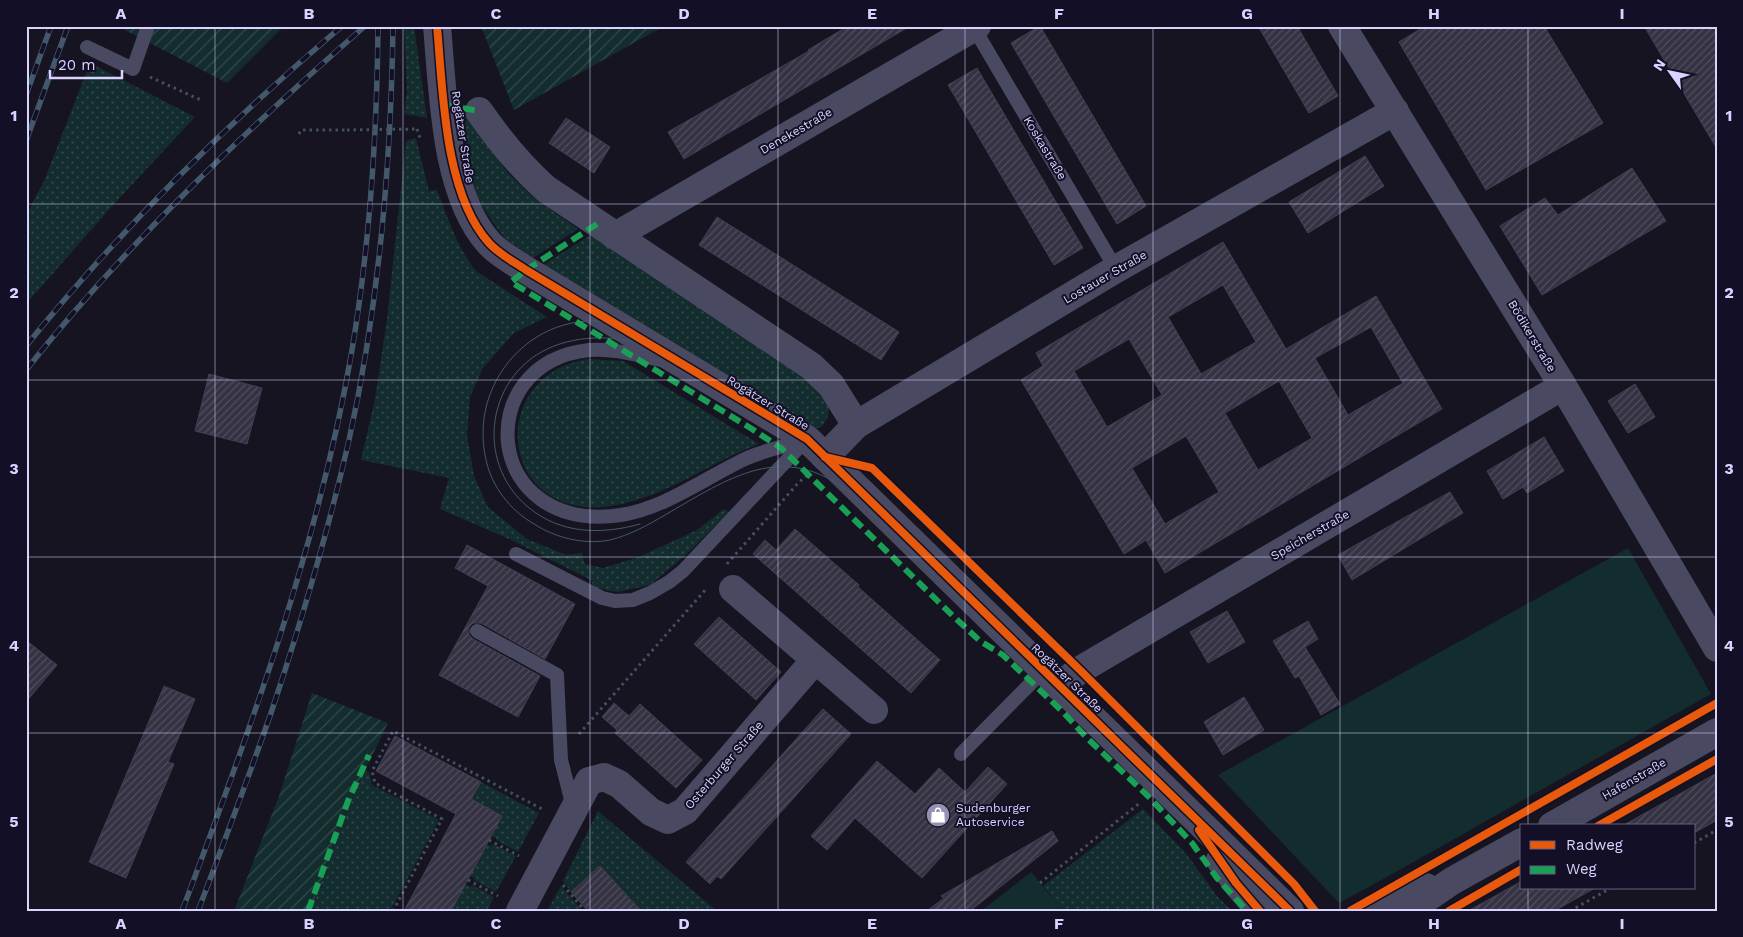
<svg xmlns="http://www.w3.org/2000/svg" width="1743" height="937" font-family="'Work Sans',sans-serif">
	<style>
		.grass { fill: url(#grass-dots) }
		.park { fill: #132c2d }
		.garden { fill: url(#garden-furrows) }
		.building { fill: url(#building-hatch); stroke: #433f54; fill-rule: evenodd }
		.lines { fill: none; stroke-linecap: round; stroke-linejoin: round }
		.path { stroke: #44505f; stroke-width: 3; stroke-dasharray: 2.5 4; stroke-linecap: butt }
		.service { stroke: #4a4962; stroke-width: 14 }
		.minor { stroke: #4a4962; stroke-width: 28 }
		.tertiary { stroke: #4a4962; stroke-width: 28 }
		.tram { stroke: #43596b; stroke-width: 1 }
		.rail-casing { stroke: #43596b; stroke-width: 5.5 }
		.rail { stroke: #130f26; stroke-width: 4; stroke-dasharray: 11; stroke-linecap: butt }
		.path-bridge { stroke: #44505f; stroke-width: 3; stroke-dasharray: 2.5 4; stroke-linecap: butt }
		.quiet { stroke: #1a9f57; stroke-width: 6; stroke-dasharray: 12 6; stroke-linecap: butt }
		.cycleway-casing { stroke: #130f26; stroke-width: 11 }
		.cycleway { stroke: #e8590c; stroke-width: 8 }
		.grid { fill: none; stroke: #d9d4ff; stroke-width: 1; stroke-opacity: 0.55 }
		.labels { text-anchor: middle; stroke-width: 4; stroke-linejoin: round; paint-order: stroke }
		.street-label { font-size: 12px; fill: #d9d4ff; stroke: #130f26 }
		.poi-label { font-size: 12px; fill: #d9d4ff; stroke: #130f26; text-anchor: start }
		.neatline { fill: none; stroke: #d9d4ff; stroke-width: 2 }
		.grid-label { font-size: 16px; text-anchor: middle; font-weight: bold; fill: #d9d4ff }
	</style>
	<defs>
		<pattern id="grass-dots" width="8" height="8" patternUnits="userSpaceOnUse" patternTransform="scale(1.25)"><rect width="8" height="8" fill="#132c2d"/><path d="M2 2h.1M6 6h.1" fill="none" stroke="#354a4c" stroke-width="1.8" stroke-linecap="round"/></pattern>
		<pattern id="garden-furrows" width="10" height="10" patternUnits="userSpaceOnUse" patternTransform="scale(1.25)"><rect width="10" height="10" fill="#132c2d"/><path d="M-1 1l2-2M0 10L10 0M9 11l2-2" fill="none" stroke="#354a4c"/></pattern>
		<pattern id="building-hatch" width="6" height="6" patternUnits="userSpaceOnUse" patternTransform="scale(1.25)"><rect width="6" height="6" fill="#343243"/><path d="M-1 1l2-2M0 6l6-6M5 7l2-2" fill="none" stroke="#514f5f"/></pattern>
	</defs>
	<rect width="100%" height="100%" fill="#161421"/>
	<g class="grass">
		<polygon points="404,26 414,26 427,118 404,114 407,92"/>
		<polygon points="90,63 195,117 114,204 26,304 26,215 44,181"/>
		<polygon points="466,113 508,173 533,197 578,229 533,258 505,239 490,218 476,196 461,114"/>
		<path d="M416,138L429,191L437,190C448,218 457,247 476,271L547,317L514,333L483,368L470,397L467,435L474,476L488,507L527,539L566,555L582,553L585,564L603,568L639,557L697,530L724,509L729,512L687,554L650,585L617,592L591,587L593,581L509,539L440,509L449,478L361,460L375,399L387,319L406,141Z"/>
		<path d="M592,234L806,375C819,392 841,408 820,428L807,426L543,265Z"/>
		<path d="M587,359L623,361L759,444C706,464 660,502 602,507C498,515 487,376 587,359Z"/>
		<polygon points="365,770 369,772 372,785 439,820 390,911 310,911 352,797"/>
		<polygon points="481,782 539,813 518,852 496,840 496,838 491,836 502,816 471,799"/>
		<polygon points="1143,809 1185,852 1217,896 1232,911 1063,911 1043,886"/>
		<polygon points="598,811 717,911 641,911 600,866 571,892 563,881"/>
		<polygon points="487,844 491,846 493,844 516,856 496,892 474,880 475,878 470,876"/>
		<polygon points="465,884 470,887 472,885 494,897 487,911 451,911"/>
		<polygon points="561,886 582,911 547,911"/>
	</g>
	<g class="park">
		<polygon points="1628,548 1711,694 1387,877 1339,903 1218,775"/>
		<polygon points="1031,872 1063,911 981,911"/>
	</g>
	<g class="garden">
		<polygon points="117,26 284,26 227,83"/>
		<polygon points="481,26 664,26 514,110"/>
		<polygon points="312,693 388,723 352,797 310,911 234,911 279,796"/>
	</g>
	<g class="building">
		<polygon points="848,26 910,26 684,159 668,132 809,51 808,50"/>
		<polygon points="1040,26 1146,206 1117,224 1011,43"/>
		<polygon points="1258,26 1297,26 1338,96 1309,113"/>
		<polygon points="1425,26 1544,26 1603,123 1486,190 1399,42"/>
		<polygon points="1644,26 1717,26 1717,149"/>
		<polygon points="977,68 1083,248 1054,265 948,85"/>
		<polygon points="566,118 610,147 594,173 549,143"/>
		<polygon points="1365,156 1384,186 1308,233 1289,202"/>
		<polygon points="1632,168 1666,221 1542,295 1500,226 1545,198 1558,215"/>
		<polygon points="717,217 899,332 881,360 699,245"/>
		<path d="M1223,242L1286,349L1376,296L1442,409L1165,573L1146,540L1124,554L1021,380L1043,366L1036,353ZM1223,285L1256,342L1201,374L1168,317ZM1371,327L1403,383L1348,415L1315,358ZM1129,339L1162,395L1107,427L1074,371ZM1279,381L1312,438L1258,470L1225,413ZM1186,436L1219,492L1165,524L1132,468Z"/>
		<polygon points="209,374 262,388 247,444 195,431"/>
		<polygon points="1635,384 1655,417 1628,433 1608,401"/>
		<polygon points="1544,437 1564,471 1527,493 1523,487 1503,499 1487,471"/>
		<polygon points="1450,492 1463,513 1352,580 1338,555"/>
		<polygon points="795,529 859,585 858,587 940,660 911,693 753,554 765,540 776,550"/>
		<polygon points="467,545 575,604 545,659 481,623 473,623 469,627 469,635 473,639 540,676 518,717 439,675 488,586 455,568"/>
		<polygon points="1227,611 1245,642 1208,663 1190,632"/>
		<polygon points="719,617 781,672 756,700 694,644"/>
		<polygon points="1308,621 1318,639 1305,647 1340,704 1321,715 1299,676 1295,678 1273,641"/>
		<polygon points="26,640 57,665 26,702"/>
		<polygon points="164,686 195,699 168,762 174,764 126,878 89,862"/>
		<polygon points="1244,697 1264,730 1223,755 1204,722"/>
		<polygon points="614,703 629,716 640,704 702,760 676,788 615,733 617,730 602,717"/>
		<polygon points="823,709 851,734 721,879 717,876 710,884 686,862"/>
		<polygon points="395,736 481,782 471,799 502,816 451,911 404,911 456,814 376,771"/>
		<polygon points="877,761 915,794 939,768 965,792 988,767 1007,784 922,878 855,818 827,850 811,836"/>
		<polygon points="1717,773 1717,820 1694,833 1694,826 1622,826"/>
		<polygon points="1052,831 1058,841 970,911 927,911 944,898 941,896"/>
		<polygon points="600,866 641,911 588,911 571,892"/>
		<polygon points="1522,881 1522,888 1595,888 1554,911 1468,911"/>
	</g>
	<g class="lines">
		<g class="path">
			<polyline points="150,77 203,101"/>
			<polyline points="417,129 420,138"/>
			<polyline points="299,134 301,130 347,130"/>
			<polyline points="727,564 799,482 809,474"/>
			<polyline points="579,734 707,588"/>
			<polyline points="489,840 519,856"/>
			<polyline points="1694,843 1717,830"/>
			<polyline points="468,880 498,896"/>
			<polyline points="1040,883 1141,802"/>
			<polyline points="563,885 585,911"/>
			<polyline points="393,911 442,819 375,783 372,771 393,731 544,810"/>
			<polyline points="1570,911 1611,888"/>
		</g>
		<g class="service">
			<polyline points="974,28 1116,269"/>
			<polyline points="87,47 133,69 148,26"/>
			<path d="M661,360C637,355 613,348 589,350C469,363 483,535 621,515C665,508 705,478 745,459C764,450 787,446 807,439"/>
			<polyline points="516,554 602,598 615,601 633,600 650,593 669,582 683,571 804,442"/>
			<polyline points="477,631 557,675 561,760 573,807"/>
			<polyline points="961,754 1043,671"/>
		</g>
		<g class="minor">
			<path d="M437,26C443,91 444,193 489,243C500,255 513,261 526,270L807,439L1290,911"/>
			<polyline points="1342,26 1563,386 1717,648"/>
			<path d="M479,111C499,140 520,166 546,189L811,366L831,385L856,425"/>
			<polyline points="615,236 977,26"/>
			<polyline points="825,457 856,425 1116,269 1395,111"/>
			<polyline points="733,589 874,710"/>
			<polyline points="1058,686 1080,670 1563,386"/>
			<polyline points="1220,860 1236,883 1260,911"/>
			<polyline points="520,911 589,781 604,777 619,784 651,812 668,820 685,811 815,660"/>
		</g>
		<g class="tertiary">
			<polyline points="1552,826 1717,732"/>
			<path d="M1375,911C1389,899 1408,891 1426,887"/>
			<polyline points="1408,911 1452,881 1522,842"/>
		</g>
		<g class="tram">
			<path d="M640,524C601,535 560,534 528,507C473,461 487,372 554,346C588,333 626,337 659,348"/>
			<path d="M1274,911L1091,724L1041,680L852,494C783,439 729,478 665,515C648,525 630,535 610,540C584,545 556,538 534,524C510,510 492,487 486,460C465,368 558,289 643,334L800,431L819,445L850,472L902,531L1063,682L1275,894L1289,911"/>
		</g>
		<g class="rail-casing">
			<g id="rail">
				<polyline points="26,95 51,26"/>
				<polyline points="26,141 68,26"/>
				<path d="M26,346C118,232 230,121 342,26"/>
				<path d="M26,370C126,244 244,132 365,26"/>
				<path d="M182,911C251,728 319,543 352,350C370,243 377,135 378,26"/>
				<path d="M198,911C223,845 248,779 271,713C301,623 328,532 349,440C379,305 391,165 393,26"/>
			</g>
		</g>
		<use href="#rail" class="rail"/>
		<polyline class="path-bridge" points="347,130 417,129"/>
		<g class="quiet">
			<polyline points="445,105 479,111"/>
			<polyline points="597,224 526,270 511,282 752,429 781,448 953,616 980,641 1003,655 1063,712 1086,737 1148,796 1192,843 1217,878 1247,911"/>
			<polyline points="308,911 348,801 369,755"/>
		</g>
		<g class="cycleway-casing">
			<g id="cycleway">
				<path d="M437,26C443,91 444,193 489,243C500,255 513,261 526,270L807,439L1290,911"/>
				<polyline points="825,457 872,468 1080,670 1294,884 1315,911"/>
				<polyline points="1598,826 1717,759"/>
				<polyline points="1199,830 1236,883 1260,911"/>
				<polyline points="1350,911 1717,703"/>
				<polyline points="1449,911 1522,869"/>
			</g>
		</g>
		<use href="#cycleway" class="cycleway"/>
	</g>
	<path class="grid" d="M215,26V911M403,26V911M590,26V911M778,26V911M965,26V911M1153,26V911M1340,26V911M1528,26V826M26,204H1717M26,380H1717M26,557H1717M26,733H1717M1528,888V911"/>
	<defs>
		<g id="shop-disc" transform="scale(1.25)"><circle r="9.5" fill="#9591b1" stroke="#130f26"/><path d="M-5-2.5h2.3a2.7 3.5 0 0 1 5.4 0H5L5.5 6h-11ZM-1.5-2.5h3a1.5 2.3 0 0 0-3 0Z" fill="#fff"/></g>
	</defs>
	<g fill-rule="evenodd">
		<use href="#shop-disc" x="938" y="815"/>
	</g>
	<g class="labels">
		<g class="street-label">
			<text transform="translate(796 131) rotate(-30)" y="4">Denekestraße</text>
			<text transform="translate(463 137) rotate(81)" y="4">Rogätzer Straße</text>
			<text transform="translate(1045 148) rotate(59)" y="4">Koskastraße</text>
			<text transform="translate(1105 277) rotate(-30)" y="4">Lostauer Straße</text>
			<text transform="translate(1532 336) rotate(59)" y="4">Bödikerstraße</text>
			<text transform="translate(768 403) rotate(31)" y="4">Rogätzer Straße</text>
			<text transform="translate(1310 535) rotate(-30)" y="4">Speicherstraße</text>
			<text transform="translate(1067 678) rotate(44)" y="4">Rogätzer Straße</text>
			<text transform="translate(724 765) rotate(-49)" y="4">Osterburger Straße</text>
			<text transform="translate(1634 779) rotate(-30)" y="4">Hafenstraße</text>
		</g>
		<g class="poi-label">
			<text x="956" y="812">Sudenburger<tspan x="956" dy="14">Autoservice</tspan></text>
		</g>
	</g>
	<rect width="1743" height="937" fill="none" stroke="#130f26" stroke-width="55"/>
	<rect x="1520" y="824" width="175" height="65" fill="#130f26" stroke="#625e7d"/>
	<rect x="1530" y="841" width="25" height="8" fill="#e8590c" stroke="#625e7d"/>
	<text x="1566" y="850" font-size="15" fill="#d9d4ff">Radweg</text>
	<rect x="1530" y="866" width="25" height="8" fill="#1a9f57" stroke="#625e7d"/>
	<text x="1566" y="874" font-size="15" fill="#d9d4ff">Weg</text>
	<g transform="translate(1670 72) rotate(303)" stroke="#130f26" stroke-width="4" paint-order="stroke">
	<path d="M0-4L9 19L0 12L-9 19Z" fill="#d9d4ff"/>
	<text y="-8" font-size="14" font-weight="bold" text-anchor="middle" fill="#d9d4ff">N</text>
	</g>
	<path d="M50 70v8h72v-8" fill="none" stroke="#d9d4ff" stroke-width="2.5"/>
	<text x="58" y="70" font-size="15" fill="#d9d4ff" stroke="#130f26" stroke-width="4" paint-order="stroke">20 m</text>
	<rect x="28" y="28" width="1688" height="882" class="neatline"/>
	<g class="grid-label">
		<text x="121" y="19">A</text>
		<text x="309" y="19">B</text>
		<text x="496" y="19">C</text>
		<text x="684" y="19">D</text>
		<text x="872" y="19">E</text>
		<text x="1059" y="19">F</text>
		<text x="1247" y="19">G</text>
		<text x="1434" y="19">H</text>
		<text x="1622" y="19">I</text>
		<text x="14" y="121">1</text>
		<text x="1729" y="121">1</text>
		<text x="14" y="298">2</text>
		<text x="1729" y="298">2</text>
		<text x="14" y="474">3</text>
		<text x="1729" y="474">3</text>
		<text x="14" y="651">4</text>
		<text x="1729" y="651">4</text>
		<text x="14" y="827">5</text>
		<text x="1729" y="827">5</text>
		<text x="121" y="929">A</text>
		<text x="309" y="929">B</text>
		<text x="496" y="929">C</text>
		<text x="684" y="929">D</text>
		<text x="872" y="929">E</text>
		<text x="1059" y="929">F</text>
		<text x="1247" y="929">G</text>
		<text x="1434" y="929">H</text>
		<text x="1622" y="929">I</text>
	</g>
</svg>
